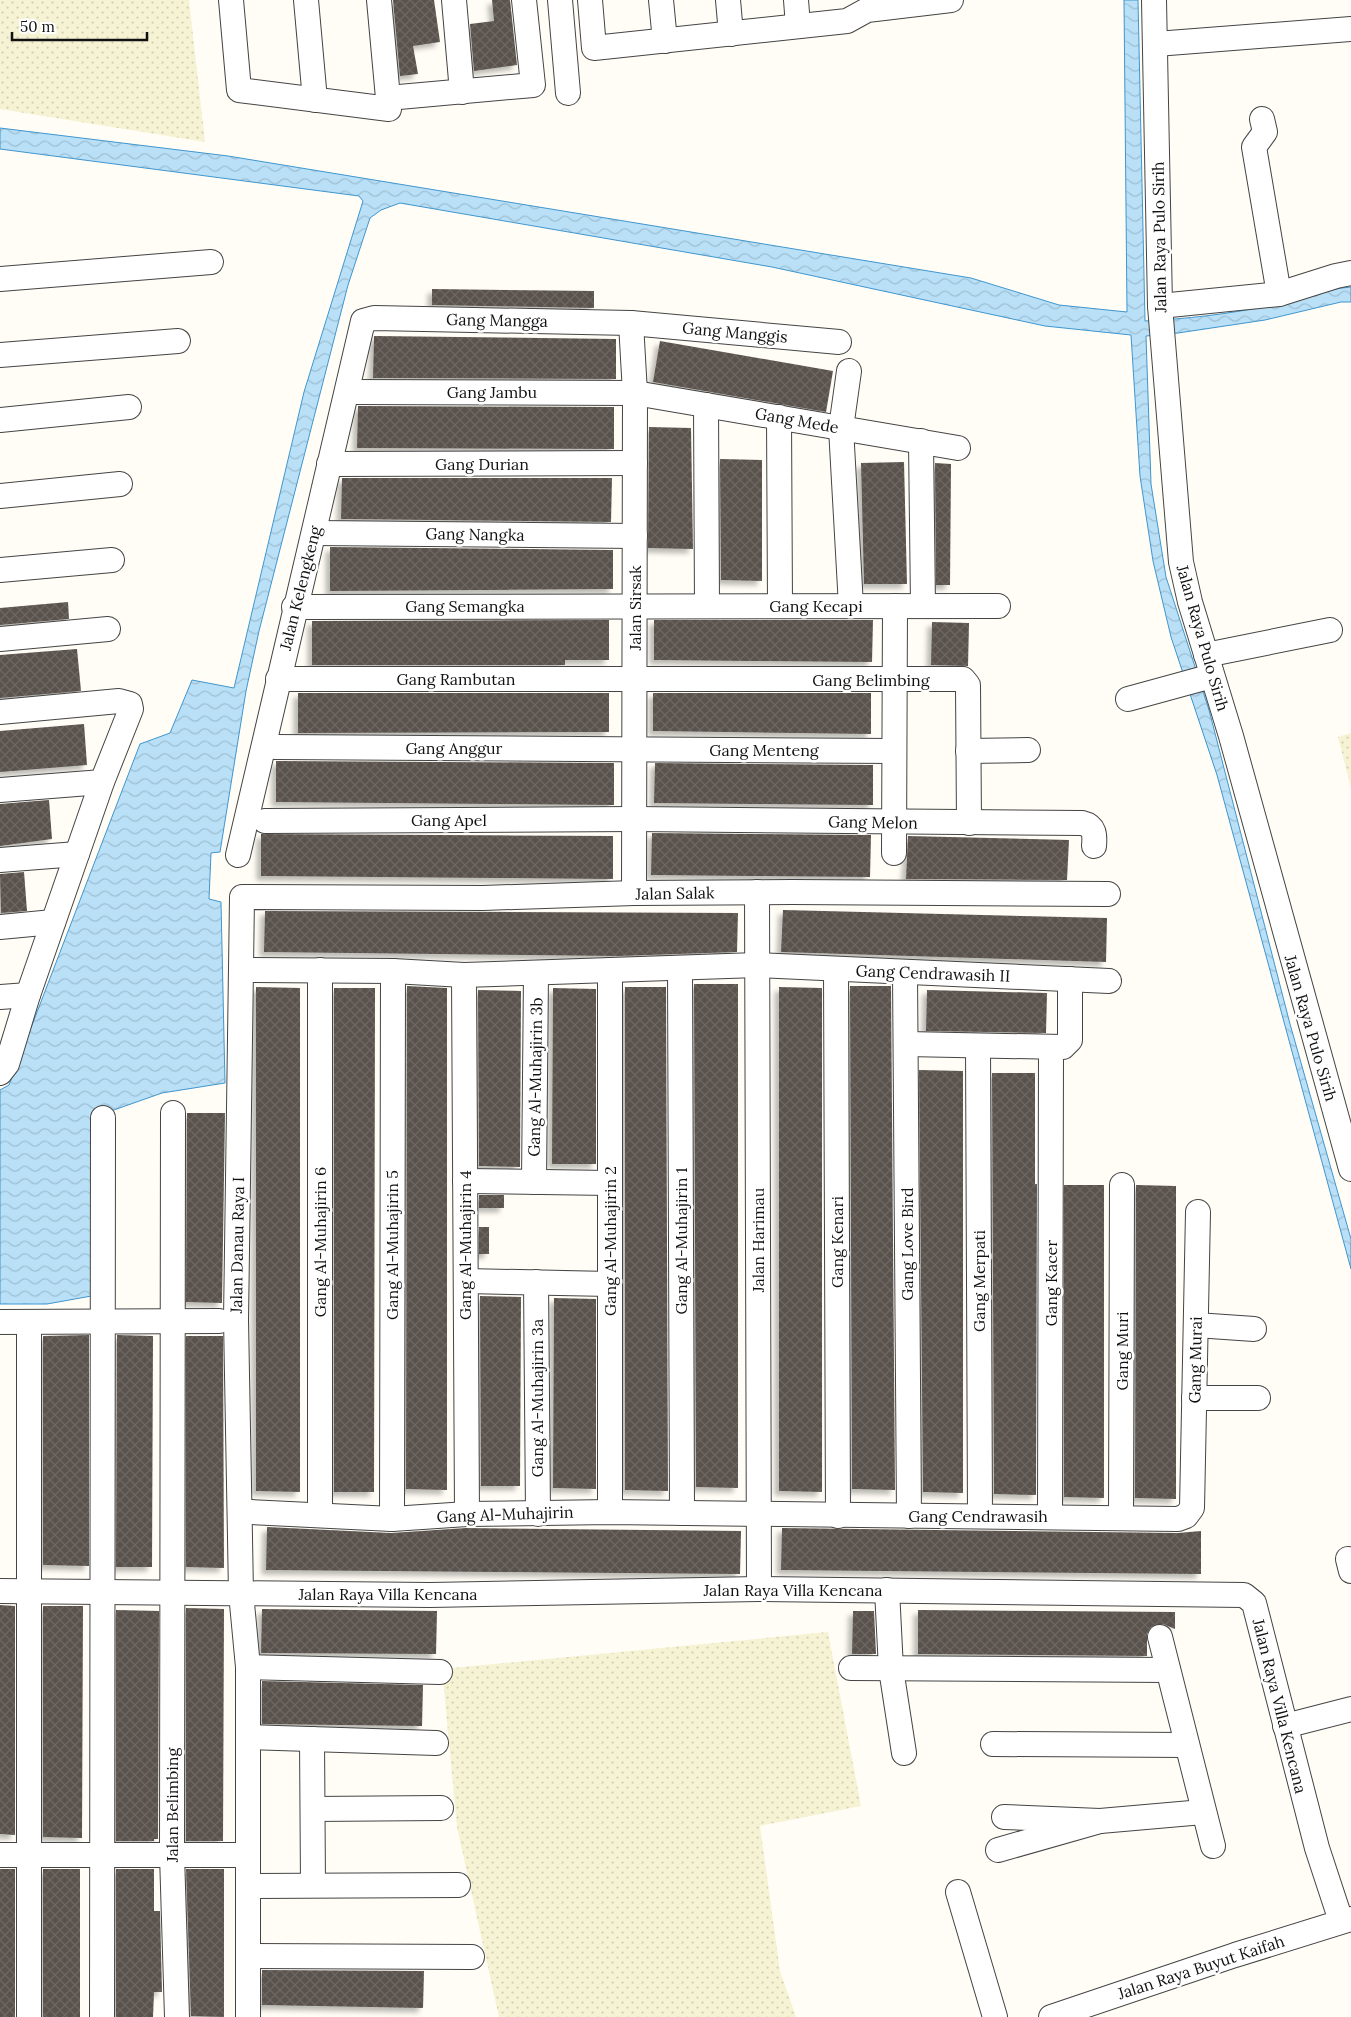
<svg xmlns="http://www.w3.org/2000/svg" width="1351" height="2017" font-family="Lora,serif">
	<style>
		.farmland { fill: url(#farmland-dots) }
		.water { fill: url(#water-waves); stroke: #3f96cf }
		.building { fill: url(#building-cross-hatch); filter: url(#shadow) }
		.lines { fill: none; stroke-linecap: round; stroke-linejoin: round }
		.minor-casing { stroke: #444; stroke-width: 26 }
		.minor { stroke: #fff; stroke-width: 24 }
		.labels { text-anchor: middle; stroke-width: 5; stroke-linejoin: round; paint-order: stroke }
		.street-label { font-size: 16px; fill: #111; stroke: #fff }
	</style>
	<defs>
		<pattern id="farmland-dots" width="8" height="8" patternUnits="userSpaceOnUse" patternTransform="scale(1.25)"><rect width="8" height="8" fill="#f6f3d4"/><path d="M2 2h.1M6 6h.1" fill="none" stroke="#d2cfb5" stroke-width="1.8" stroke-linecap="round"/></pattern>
		<pattern id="water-waves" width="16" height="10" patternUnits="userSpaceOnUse" patternTransform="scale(1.25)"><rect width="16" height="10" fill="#b9e0f7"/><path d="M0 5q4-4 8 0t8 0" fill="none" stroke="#9ebfd3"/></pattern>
		<pattern id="building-cross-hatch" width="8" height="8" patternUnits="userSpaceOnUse" patternTransform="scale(1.25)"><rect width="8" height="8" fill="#5a524d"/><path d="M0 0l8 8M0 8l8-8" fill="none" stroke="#6d6662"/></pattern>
		<filter id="shadow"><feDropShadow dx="-4.5" dy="4.5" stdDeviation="2.5" flood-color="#0004"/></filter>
	</defs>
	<rect width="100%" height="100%" fill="#fffdf5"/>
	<g class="farmland">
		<polygon points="0,0 189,0 205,142 0,109"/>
		<polygon points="1351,733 1351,788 1338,737"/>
		<polygon points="828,1632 861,1806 760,1826 780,1971 796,2017 499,2017 457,1827 442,1669"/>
	</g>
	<path class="water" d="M1124,0H1138L1145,321C1186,319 1228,314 1268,306C1296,300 1323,289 1351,287V302H1341L1265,320L1178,333L1146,336L1151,484L1166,577L1209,710L1290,1024L1351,1239V1269L1217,775L1171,637L1153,561L1140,476L1131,335L1045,326L772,267L400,203L381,210L370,218L348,285L259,631L246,691L220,852L211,853L209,899L221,902L225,1083L162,1093L111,1111L97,1295L47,1304H0V1090L9,1085L140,744L170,733L192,680L234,688L304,392L363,201L359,196L0,149V128L228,156L971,278L1059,305L1127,312Z"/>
	<g class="building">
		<polygon points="393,0 434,0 440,42 413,46 418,74 400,76"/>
		<polygon points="492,0 510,0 517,65 474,71 470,24 494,21"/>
		<polygon points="432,289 594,291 594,308 432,305"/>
		<polygon points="374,336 616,339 616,379 373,378"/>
		<polygon points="660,341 833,371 826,412 653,382"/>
		<polygon points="358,406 614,407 614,449 357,448"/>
		<polygon points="649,427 691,428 693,549 648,548"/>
		<polygon points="720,459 762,460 762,581 721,580"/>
		<polygon points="904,462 907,584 864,584 861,463"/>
		<polygon points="935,463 951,464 950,585 936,585"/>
		<polygon points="342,478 612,478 611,522 341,519"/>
		<polygon points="330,547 613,550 613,589 330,591"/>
		<polygon points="68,602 69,619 0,625 0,608"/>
		<polygon points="609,620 609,660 565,660 565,665 312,665 312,621"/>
		<polygon points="654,620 873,620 872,662 654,660"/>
		<polygon points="932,622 969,623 968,666 931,665"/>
		<polygon points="77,649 81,691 0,698 0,655"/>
		<polygon points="298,693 609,693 609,732 298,733"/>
		<polygon points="653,693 871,693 871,734 653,731"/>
		<polygon points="84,724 87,765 0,772 0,731"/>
		<polygon points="276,761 614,763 614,805 276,802"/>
		<polygon points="655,763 873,765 873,805 654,803"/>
		<polygon points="49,800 52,839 0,846 0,804"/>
		<polygon points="652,833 871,835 870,877 651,875"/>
		<polygon points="261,834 613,836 613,879 261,876"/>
		<polygon points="908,836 1069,840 1067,880 906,879"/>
		<polygon points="24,872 27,911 1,913 0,874"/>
		<polygon points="783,910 1107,918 1106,962 781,952"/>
		<polygon points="265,911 738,913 737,952 618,956 264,952"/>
		<polygon points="694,984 738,984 738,1488 696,1487"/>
		<polygon points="407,986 447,988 447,1490 406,1489"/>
		<polygon points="850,986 891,986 895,1490 852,1489"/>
		<polygon points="256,987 300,988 300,1492 256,1491"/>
		<polygon points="625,987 666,987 668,1491 625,1490"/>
		<polygon points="779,987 822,988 822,1492 779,1491"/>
		<polygon points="334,988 375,988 374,1492 334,1492"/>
		<polygon points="553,988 596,989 596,1164 552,1164"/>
		<polygon points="478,990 521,991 520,1167 479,1166"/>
		<polygon points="927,990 1047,993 1046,1033 926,1031"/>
		<polygon points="919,1070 963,1071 963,1493 923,1492"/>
		<polygon points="992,1073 1035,1073 1035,1184 1037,1184 1036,1495 994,1494"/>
		<polygon points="187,1113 225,1113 222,1303 186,1302"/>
		<polygon points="1064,1185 1104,1185 1104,1498 1064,1497"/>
		<polygon points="1136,1185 1176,1186 1176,1499 1135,1498"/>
		<rect x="479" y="1195" width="25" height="13"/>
		<rect x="479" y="1227" width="10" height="27"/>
		<polygon points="480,1296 521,1297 520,1486 481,1486"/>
		<polygon points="554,1298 596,1299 596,1489 553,1488"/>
		<polygon points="89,1335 89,1566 43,1565 43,1336"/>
		<polygon points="117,1335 153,1336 152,1567 116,1567"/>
		<polygon points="186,1336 223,1336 224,1568 186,1567"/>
		<polygon points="267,1527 391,1533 466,1528 741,1531 740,1574 266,1570"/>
		<polygon points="782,1528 1178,1533 1201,1531 1201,1574 781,1570"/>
		<polygon points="0,1605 15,1606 15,1835 0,1834"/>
		<polygon points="43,1606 83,1606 82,1838 43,1837"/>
		<polygon points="186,1608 224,1609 223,1841 186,1841"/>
		<polygon points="262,1609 437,1611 436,1654 261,1653"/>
		<polygon points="116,1610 159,1611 158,1839 154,1839 154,1841 116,1841"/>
		<polygon points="918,1610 1175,1612 1175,1629 1163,1624 1151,1627 1147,1634 1147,1656 918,1654"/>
		<polygon points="853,1611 874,1611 876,1654 852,1654"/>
		<polygon points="262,1681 423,1685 422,1726 262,1724"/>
		<rect x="0" y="1869" width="15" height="148"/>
		<rect x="43" y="1869" width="37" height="148"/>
		<polygon points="116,1869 154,1869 154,1911 160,1911 162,1992 154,1992 153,2017 116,2017"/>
		<polygon points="186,1869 224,1869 224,2017 191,2016"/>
		<polygon points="262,1970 424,1971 423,2008 262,2005"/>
	</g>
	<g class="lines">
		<g class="minor-casing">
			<g id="minor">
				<polyline points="231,0 239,90 389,109 379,0"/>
				<polyline points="306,0 315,100"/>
				<polyline points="454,0 462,92"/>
				<polyline points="560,0 568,93"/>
				<polyline points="590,0 594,48 847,21 867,10 951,0"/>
				<polyline points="661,0 665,41"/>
				<polyline points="728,0 731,34"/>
				<polyline points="796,0 798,26"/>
				<polyline points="1154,0 1160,306 1181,562 1190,602 1231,736 1351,1169"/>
				<polyline points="1156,44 1351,29"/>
				<polyline points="388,98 533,85 524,0"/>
				<polyline points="1262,119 1265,132 1254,147 1279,294"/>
				<polyline points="0,279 211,262"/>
				<polyline points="1160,306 1279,294 1336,276 1351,273"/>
				<polyline points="631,323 635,393 634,893"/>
				<polyline points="0,355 178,341"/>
				<polyline points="849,371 841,428 851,606"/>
				<polyline points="348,392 635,393 958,448"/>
				<polyline points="706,405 707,606"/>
				<polyline points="779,417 780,606"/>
				<polyline points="0,420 129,407"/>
				<polyline points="921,441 923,606"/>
				<polyline points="329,464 635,463"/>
				<polyline points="0,496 120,484"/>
				<polyline points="315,533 635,536"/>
				<polyline points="0,570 112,560"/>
				<polyline points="294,607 998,606"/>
				<polyline points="0,639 108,629"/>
				<polyline points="1206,655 1330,630"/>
				<polyline points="278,679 963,679 968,685 969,823"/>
				<polyline points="1128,699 1212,676"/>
				<polyline points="0,712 119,701 130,704 131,709 102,782 28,995 7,1064 0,1073"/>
				<polyline points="275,747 894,751"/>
				<polyline points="968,751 1028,750"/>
				<polyline points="0,790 102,782"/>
				<path d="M265,821L634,819L1082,823C1095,826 1095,835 1094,846"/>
				<polyline points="894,853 895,606"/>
				<polyline points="238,855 363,321 374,318 631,323 839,342"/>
				<polyline points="0,860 77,854"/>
				<polyline points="757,892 759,1589"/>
				<polyline points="0,927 53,922"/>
				<polyline points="680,968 682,1513"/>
				<polyline points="836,969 838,1516"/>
				<polyline points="252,970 393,971 464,975 757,965 1109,981"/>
				<polyline points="320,970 320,1514"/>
				<polyline points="905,972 909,1516"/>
				<polyline points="464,975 467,1514"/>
				<polyline points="0,997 28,995"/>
				<polyline points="906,1044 1063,1047 1070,1040 1070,979"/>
				<polyline points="978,1046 980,1516"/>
				<polyline points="173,1113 172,1855 177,2017"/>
				<polyline points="465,1181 610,1183"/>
				<polyline points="534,1182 536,973"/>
				<polyline points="466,1281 610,1284"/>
				<polyline points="536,1282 538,1514"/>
				<polyline points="0,1322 219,1321"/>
				<polyline points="29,1322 29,2017"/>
				<polyline points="1196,1325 1254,1329"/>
				<polyline points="1194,1398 1258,1398"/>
				<polyline points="251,1512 392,1519 467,1514 610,1512 1178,1519 1186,1516 1192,1508 1198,1212"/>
				<polyline points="610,1512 610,970"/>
				<polyline points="1050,1517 1051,1048"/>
				<polyline points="1121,1517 1122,1185"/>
				<polyline points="392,1519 393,971"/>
				<polyline points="1348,1559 1351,1571"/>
				<polyline points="887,1590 891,1669 904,1753"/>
				<polyline points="0,1591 430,1595 759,1589 1244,1595 1254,1603 1317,1848 1341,1921"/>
				<polyline points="1160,1637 1213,1846"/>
				<polyline points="248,1667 440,1672"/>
				<polyline points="851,1668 1168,1670"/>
				<polyline points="1285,1726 1351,1709"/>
				<polyline points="248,1737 436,1743"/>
				<polyline points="312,1739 313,1885"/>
				<polyline points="993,1744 1187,1745"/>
				<polyline points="313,1809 441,1808"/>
				<polyline points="1100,1821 1203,1812"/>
				<polyline points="998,1850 1100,1821 1004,1817"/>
				<polyline points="0,1855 248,1855"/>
				<polyline points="248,1886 458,1885"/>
				<polyline points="958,1892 995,2017"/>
				<polyline points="248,1956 472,1957"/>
				<polyline points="102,2017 103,1118"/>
				<polyline points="248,2017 248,1667 241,1593 236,1320 242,897 483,898 634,893 792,892 1108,894"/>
				<polyline points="1051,2017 1235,1955 1351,1919"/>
			</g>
		</g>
		<use href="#minor" class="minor"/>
	</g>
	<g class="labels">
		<g class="street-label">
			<text transform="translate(1159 237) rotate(-91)" y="6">Jalan Raya Pulo Sirih</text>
			<text transform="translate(497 320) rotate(1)" y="6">Gang Mangga</text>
			<text transform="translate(735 332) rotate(5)" y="6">Gang Manggis</text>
			<text x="492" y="398">Gang Jambu</text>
			<text transform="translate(797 420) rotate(10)" y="6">Gang Mede</text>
			<text x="482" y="470">Gang Durian</text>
			<text transform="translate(475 534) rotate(1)" y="6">Gang Nangka</text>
			<text transform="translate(300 588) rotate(-76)" y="6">Jalan Kelengkeng</text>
			<text x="465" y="612">Gang Semangka</text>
			<text x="816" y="612">Gang Kecapi</text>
			<text transform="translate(635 608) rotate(-90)" y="6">Jalan Sirsak</text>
			<text transform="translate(1203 638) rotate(74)" y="6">Jalan Raya Pulo Sirih</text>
			<text x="456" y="685">Gang Rambutan</text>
			<text x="871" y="686">Gang Belimbing</text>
			<text x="454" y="754">Gang Anggur</text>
			<text x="764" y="756">Gang Menteng</text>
			<text x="449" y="826">Gang Apel</text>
			<text transform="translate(873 822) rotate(1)" y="6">Gang Melon</text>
			<text transform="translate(675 893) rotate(-1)" y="6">Jalan Salak</text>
			<text transform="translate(933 973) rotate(2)" y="6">Gang Cendrawasih II</text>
			<text transform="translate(1311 1028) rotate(74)" y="6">Jalan Raya Pulo Sirih</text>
			<text transform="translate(535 1077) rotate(-89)" y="6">Gang Al-Muhajirin 3b</text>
			<text transform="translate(758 1240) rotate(-90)" y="6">Jalan Harimau</text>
			<text transform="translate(610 1241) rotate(-90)" y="6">Gang Al-Muhajirin 2</text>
			<text transform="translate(681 1241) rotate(-90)" y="6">Gang Al-Muhajirin 1</text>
			<text transform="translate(320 1242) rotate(-90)" y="6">Gang Al-Muhajirin 6</text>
			<text transform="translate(837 1242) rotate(-90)" y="6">Gang Kenari</text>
			<text transform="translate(907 1244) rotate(-90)" y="6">Gang Love Bird</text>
			<text transform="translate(237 1245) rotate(-89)" y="6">Jalan Danau Raya I</text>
			<text transform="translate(392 1245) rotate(-90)" y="6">Gang Al-Muhajirin 5</text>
			<text transform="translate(465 1245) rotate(-90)" y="6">Gang Al-Muhajirin 4</text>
			<text transform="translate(979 1281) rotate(-90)" y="6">Gang Merpati</text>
			<text transform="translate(1051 1283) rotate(-90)" y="6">Gang Kacer</text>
			<text transform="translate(1122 1351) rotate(-90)" y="6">Gang Muri</text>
			<text transform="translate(1195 1360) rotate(-89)" y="6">Gang Murai</text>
			<text transform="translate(537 1398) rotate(-90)" y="6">Gang Al-Muhajirin 3a</text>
			<text transform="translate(505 1514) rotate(-2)" y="6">Gang Al-Muhajirin</text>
			<text x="978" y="1522">Gang Cendrawasih</text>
			<text x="793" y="1596">Jalan Raya Villa Kencana</text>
			<text x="388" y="1600">Jalan Raya Villa Kencana</text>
			<text transform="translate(1280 1706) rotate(76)" y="6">Jalan Raya Villa Kencana</text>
			<text transform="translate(172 1805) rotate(-90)" y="6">Jalan Belimbing</text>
			<text transform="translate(1201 1967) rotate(-18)" y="6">Jalan Raya Buyut Kaifah</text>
		</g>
	</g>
	<path d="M12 32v8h135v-8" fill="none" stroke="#111111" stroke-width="2.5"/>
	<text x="20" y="32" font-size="15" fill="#111111" stroke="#ffffff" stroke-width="4" paint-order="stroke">50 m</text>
</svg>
